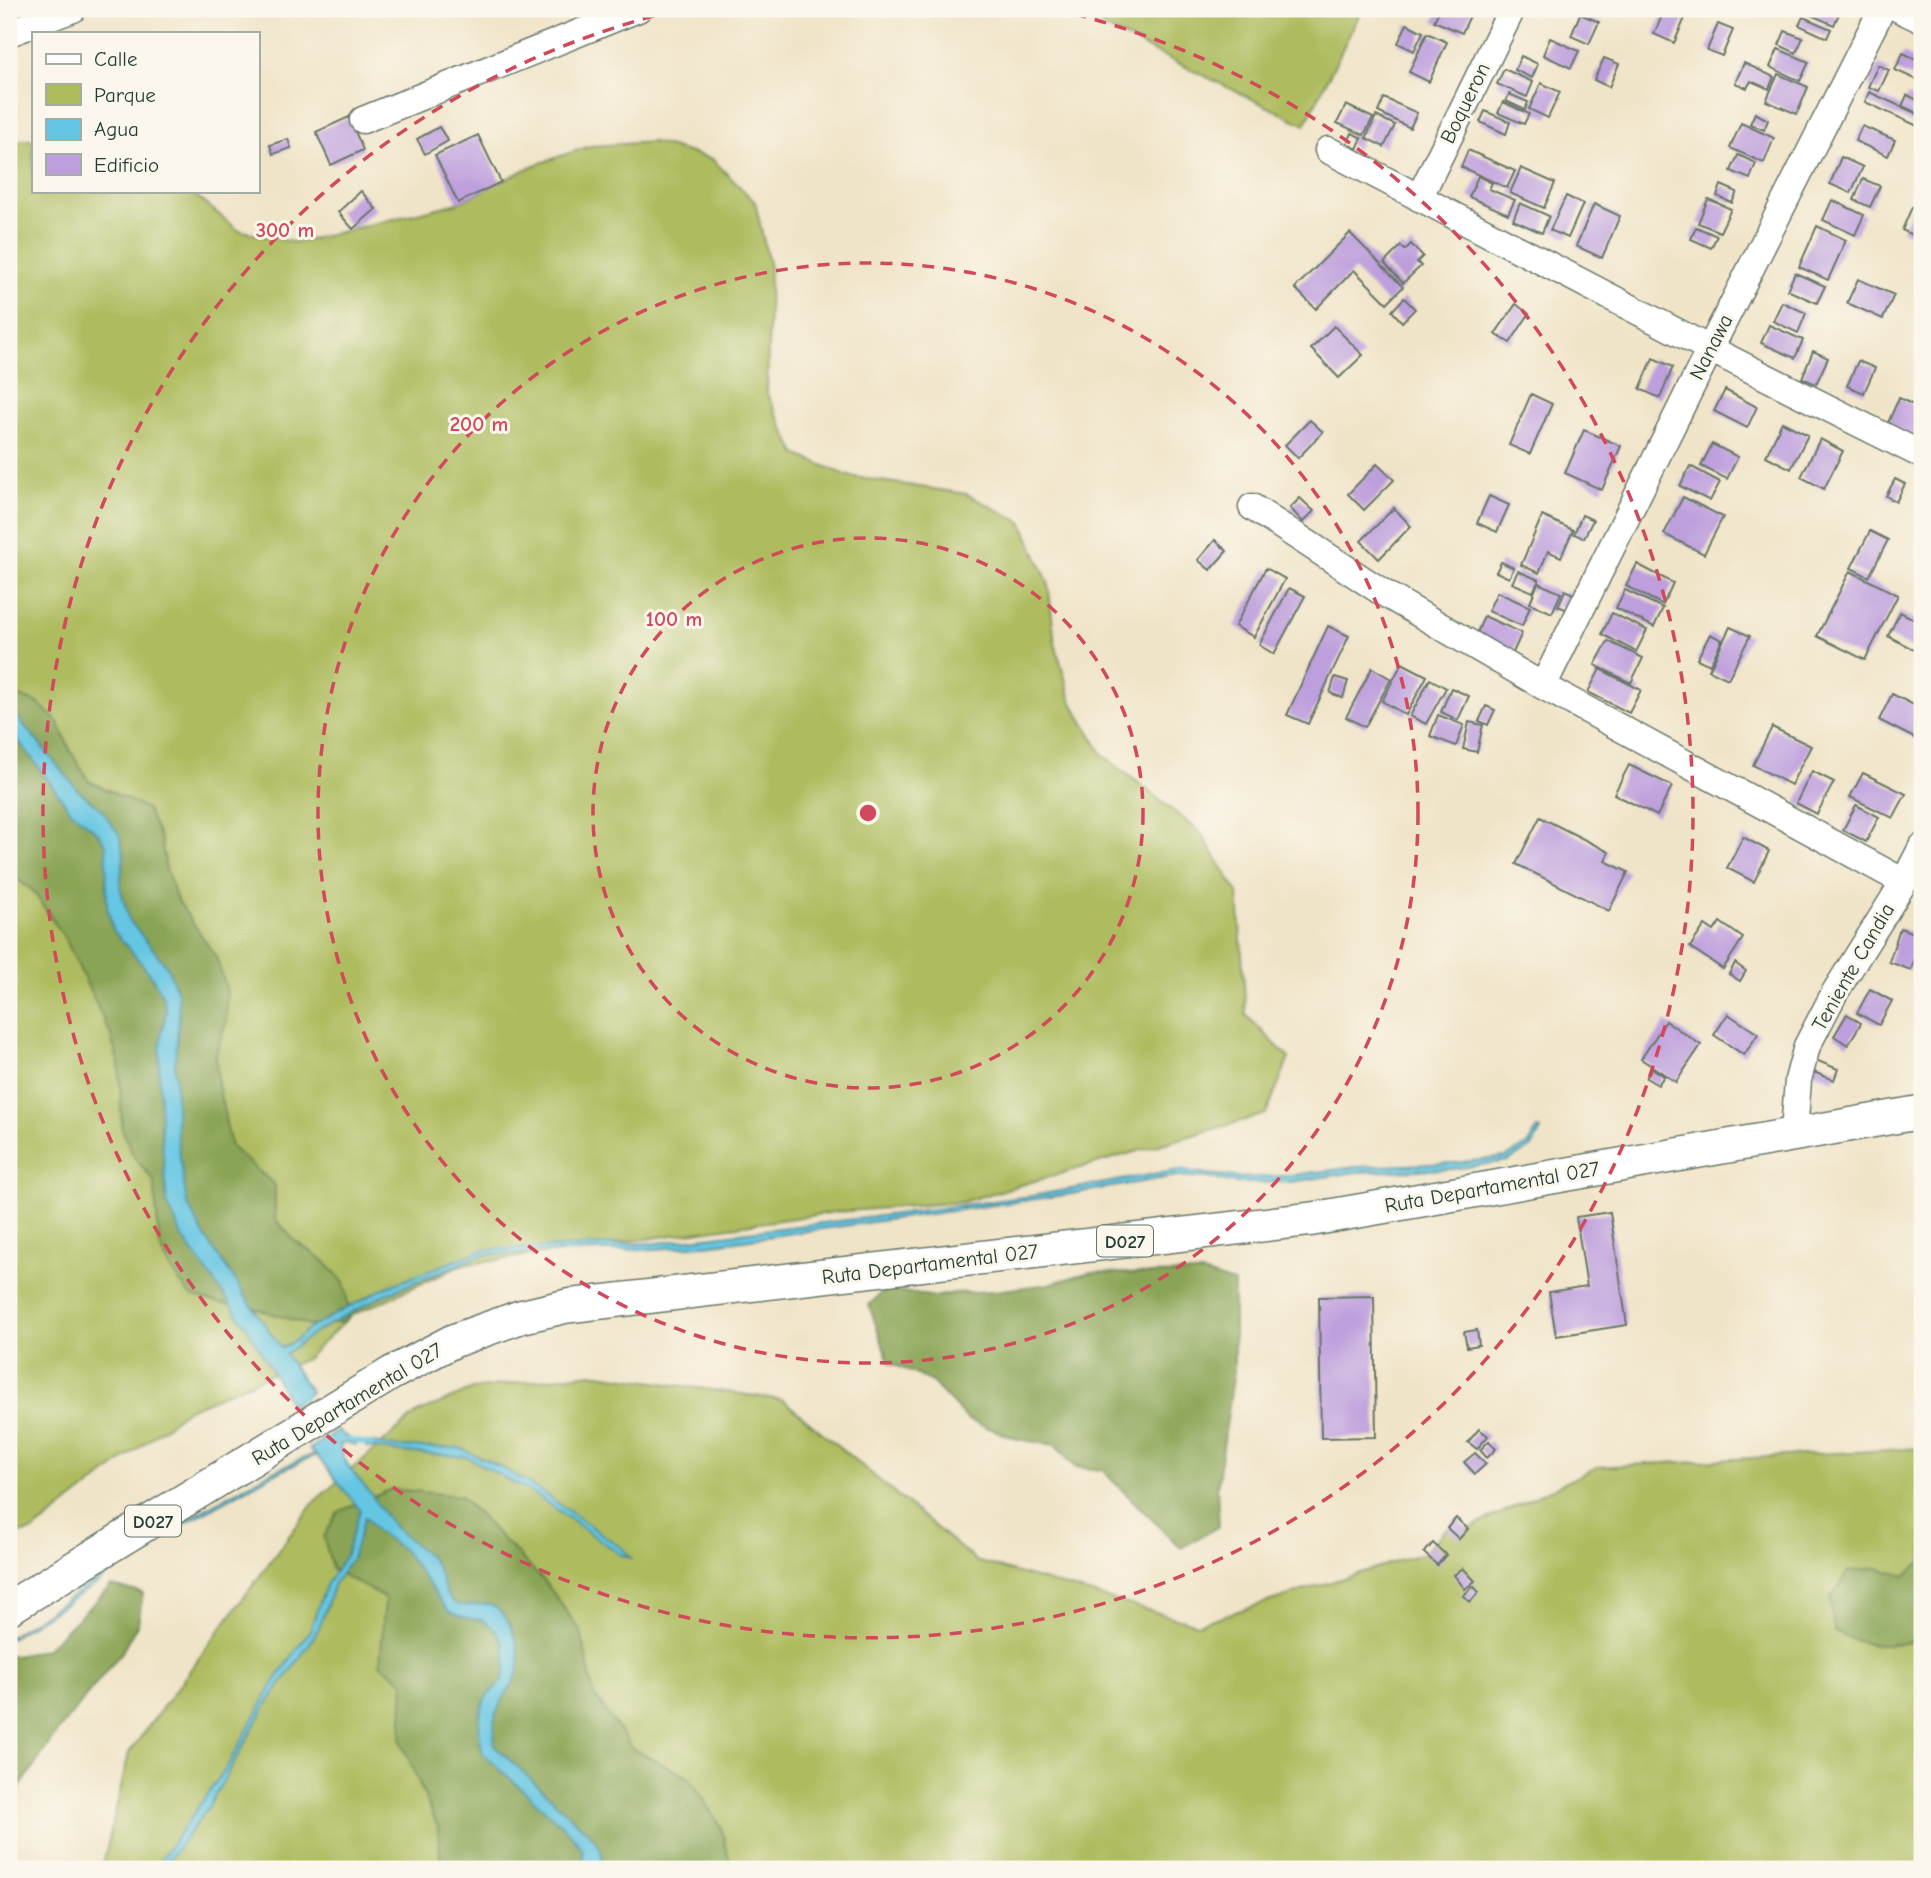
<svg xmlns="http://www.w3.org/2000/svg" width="1931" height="1878" font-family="'Comic Neue',sans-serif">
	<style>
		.green { fill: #aebc5e; stroke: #667c49; stroke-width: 2 }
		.forest { fill: #8aa455; stroke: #547044; stroke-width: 2 }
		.water { fill: #65c6e3; stroke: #42828c; stroke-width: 2 }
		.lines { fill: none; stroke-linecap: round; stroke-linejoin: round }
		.stream { stroke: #65c6e3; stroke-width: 5 }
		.building { fill: #bd9fdd }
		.minor-casing { stroke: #687768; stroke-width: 29 }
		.major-casing { stroke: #687768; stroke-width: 36 }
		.minor { stroke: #fff; stroke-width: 26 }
		.major { stroke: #fff; stroke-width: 33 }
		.ring { fill: none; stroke: #d1495b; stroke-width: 3.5; stroke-dasharray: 12 9 }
		.labels { text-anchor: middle; stroke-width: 6; stroke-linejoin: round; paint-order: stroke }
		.shield { fill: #fbf7ec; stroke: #61756b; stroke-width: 2 }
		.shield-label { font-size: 19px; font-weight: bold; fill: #1f3d34 }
		.street-label { font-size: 21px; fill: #1f3d34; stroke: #fbf7ec }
		.centre { fill: #d1495b; stroke: #fbf7ec; stroke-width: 3.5 }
		.ring-label { font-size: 21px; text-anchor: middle; font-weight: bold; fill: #d1495b; stroke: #fbf7ec; stroke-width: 6; stroke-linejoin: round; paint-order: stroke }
	</style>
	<rect width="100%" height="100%" fill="#fbf7ec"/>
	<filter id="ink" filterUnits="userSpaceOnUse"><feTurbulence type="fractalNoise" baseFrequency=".0143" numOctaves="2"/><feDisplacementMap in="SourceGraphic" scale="14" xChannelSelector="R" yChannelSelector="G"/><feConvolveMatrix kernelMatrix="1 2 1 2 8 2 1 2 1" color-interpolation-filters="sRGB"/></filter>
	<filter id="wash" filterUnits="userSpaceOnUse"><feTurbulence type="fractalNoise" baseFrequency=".00686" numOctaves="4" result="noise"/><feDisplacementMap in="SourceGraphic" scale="28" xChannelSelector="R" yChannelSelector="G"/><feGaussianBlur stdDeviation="1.57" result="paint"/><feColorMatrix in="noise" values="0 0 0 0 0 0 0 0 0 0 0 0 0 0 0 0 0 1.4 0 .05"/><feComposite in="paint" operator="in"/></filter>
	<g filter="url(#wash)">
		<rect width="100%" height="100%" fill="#f0e4c8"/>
		<g class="green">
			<polygon points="1072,9 1362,9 1305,125 1071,11"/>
			<polygon points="21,140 33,140 33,191 190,191 238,230 296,243 458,203 532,166 590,146 653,142 712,159 755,202 770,268 767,394 796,454 848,476 966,494 1022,522 1048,582 1055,643 1072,703 1103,755 1200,832 1238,893 1246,1015 1289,1058 1266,1114 962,1202 836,1212 462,1265 350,1316 306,1359 188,1409 33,1531 9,1535 9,146"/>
			<polygon points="591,1373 783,1400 976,1561 1197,1624 1424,1553 1447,1528 1468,1529 1597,1467 1922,1448 1922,1869 102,1869 129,1753 315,1501 417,1413 473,1389"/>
		</g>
		<g class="forest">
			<polygon points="9,692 38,703 58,722 71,752 89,781 147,809 161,840 166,869 177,900 216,957 227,991 226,1022 216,1054 218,1084 231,1147 275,1185 275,1219 296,1242 322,1259 344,1282 350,1316 343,1322 312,1326 251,1307 218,1303 190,1295 170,1269 159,1242 154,1181 134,1157 122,1129 119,1064 110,1033 66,940 33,891 9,873"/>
			<polygon points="1090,1272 1147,1274 1203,1273 1234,1283 1234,1371 1217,1488 1219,1526 1181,1548 1102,1470 1075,1467 1055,1445 1017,1439 968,1420 932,1382 889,1362 869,1305 886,1289 935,1297 954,1293 995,1291 1049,1284"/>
			<polygon points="392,1489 460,1496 546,1583 581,1632 594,1695 633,1749 690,1778 721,1827 732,1869 441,1869 438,1827 401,1741 404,1682 380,1664 385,1598 332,1569 324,1537 338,1512"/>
			<path d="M1922,1562V1639C1884,1649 1870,1647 1834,1632L1830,1599L1848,1572L1877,1568L1905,1576Z"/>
			<polygon points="111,1586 143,1593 138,1623 122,1652 57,1732 19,1789 9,1794 9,1655 16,1656 46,1649"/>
		</g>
		<g class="water">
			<polygon points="9,707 78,790 101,809 119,834 124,855 120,886 129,920 167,966 178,993 179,1014 175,1064 177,1137 187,1203 203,1234 281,1348 296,1340 308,1329 384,1288 482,1250 657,1243 880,1216 1032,1196 1178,1170 1241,1178 1286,1176 1356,1167 1455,1163 1506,1157 1529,1144 1537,1129 1541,1130 1532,1147 1508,1161 1452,1169 1356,1172 1291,1182 1239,1183 1209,1178 1176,1176 1065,1195 714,1244 655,1249 482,1255 384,1295 314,1333 285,1354 311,1392 291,1405 247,1327 182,1237 167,1203 161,1128 159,1071 161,1035 166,1012 163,997 151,975 113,930 107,906 106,845 98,833 71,811 9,728"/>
			<path d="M338,1430L343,1435L355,1441L356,1445L346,1443L340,1445C343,1465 359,1479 371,1494C378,1504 384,1516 393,1525C405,1538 421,1547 433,1561C442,1571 441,1590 451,1600C462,1610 474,1603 487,1604C504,1607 513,1630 517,1645C526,1678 509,1684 498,1709C493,1721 494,1734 495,1746L592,1836L601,1850L604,1869H586L582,1848L569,1832L483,1754L479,1734L480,1714L486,1697L500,1683L506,1671V1660L503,1643L497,1632L483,1620L465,1618L448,1611L404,1551L375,1530L365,1517L352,1558L334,1584L320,1626L309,1645L267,1704L208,1808L162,1869H154L228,1765L273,1684L310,1630L326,1585L345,1557L360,1510L316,1455L270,1476L161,1537L92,1587L9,1639V1637L90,1584L159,1535L269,1473L314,1454L309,1449Z"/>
			<polygon points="367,1442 397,1447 460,1448 501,1467 539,1490 622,1548 631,1558 621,1555 537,1496 467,1457 401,1452 366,1447"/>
		</g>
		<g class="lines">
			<g class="stream">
				<polyline points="299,1393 310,1411"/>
				<polyline points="350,1440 372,1445"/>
			</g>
		</g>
		<g id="blocks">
			<g class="building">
				<polygon points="1440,9 1473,9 1462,33 1434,21"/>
				<polygon points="1665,9 1689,9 1674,43 1654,34"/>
				<polygon points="1797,9 1841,9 1834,25"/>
				<polygon points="1580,14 1599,22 1589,44 1571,36"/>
				<polygon points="1803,17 1831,29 1827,38 1799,25"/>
				<polygon points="1407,24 1423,32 1414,51 1398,43"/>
				<polygon points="1718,24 1733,30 1722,56 1707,50"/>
				<polygon points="1785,31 1803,38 1796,53 1779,45"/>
				<polygon points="1427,33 1447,42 1429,82 1409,72"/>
				<polygon points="1550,38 1579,51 1571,68 1543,55"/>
				<polygon points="1778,49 1809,62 1800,81 1770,67"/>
				<polygon points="1903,53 1922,62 1922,82 1895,70"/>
				<polygon points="1521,56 1538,64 1532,78 1515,70"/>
				<polygon points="1604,58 1619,64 1609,87 1594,80"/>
				<polygon points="1744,63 1774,77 1769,89 1751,81 1747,88 1735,83"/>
				<polygon points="1878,65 1889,70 1879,91 1868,87"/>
				<polygon points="1504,69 1533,82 1527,97 1497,84"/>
				<polygon points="1778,74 1808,87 1797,114 1766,101"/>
				<polygon points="1541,83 1560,92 1548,118 1529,109"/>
				<polygon points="1869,92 1922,116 1922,128 1865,102"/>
				<polygon points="1509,94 1528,102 1525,110 1506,101"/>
				<polygon points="1907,95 1922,102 1922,115 1902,106"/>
				<polygon points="1384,98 1417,113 1410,128 1378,112"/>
				<polygon points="1503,102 1529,114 1524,124 1498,113"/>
				<polygon points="1346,105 1373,118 1364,135 1337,123"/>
				<polygon points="1485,111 1510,122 1506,134 1480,122"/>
				<polygon points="1755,113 1768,120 1764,130 1750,124"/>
				<polygon points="1376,116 1395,125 1384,147 1366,138"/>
				<polygon points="349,117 363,150 331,165 316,132"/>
				<polygon points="1741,123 1774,138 1764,163 1730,148"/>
				<polygon points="1862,126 1895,140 1888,156 1855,141"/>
				<polygon points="439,127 448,141 425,154 417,139"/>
				<polygon points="1352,133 1362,138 1357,149 1347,144"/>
				<polygon points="478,135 501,182 458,203 435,155"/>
				<polygon points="288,139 291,148 273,154 270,145"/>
				<polygon points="1468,150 1515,171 1507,188 1461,167"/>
				<polygon points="1738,155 1756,163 1750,179 1731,171"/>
				<polygon points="1841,157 1863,167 1851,193 1830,184"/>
				<polygon points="1521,168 1555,183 1544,208 1510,193"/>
				<polygon points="1478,176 1492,183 1489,189 1515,200 1508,214 1469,197"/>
				<polygon points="1863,179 1880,186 1870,207 1854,200"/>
				<polygon points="1721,185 1737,192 1732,203 1717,196"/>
				<polygon points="361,191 376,209 353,229 338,212"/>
				<polygon points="1566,196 1583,204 1568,238 1550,230"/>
				<polygon points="1708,199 1731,209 1720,232 1698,223"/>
				<polygon points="1832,200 1864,215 1855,235 1823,220"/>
				<polygon points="1520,203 1549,216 1542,233 1513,220"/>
				<polygon points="1594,204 1620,216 1602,258 1576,246"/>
				<polygon points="1912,207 1922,212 1922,235 1920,239 1902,230"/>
				<polygon points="1817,226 1846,240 1828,280 1799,267"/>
				<polygon points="1696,227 1717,236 1711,248 1691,239"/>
				<polygon points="1350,233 1403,287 1387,303 1354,270 1316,309 1295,288"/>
				<polygon points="1411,244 1423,256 1417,262 1421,266 1403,283 1384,263 1401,246 1405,250"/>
				<polygon points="1795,273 1825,286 1817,303 1787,290"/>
				<polygon points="1858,279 1894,295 1883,319 1847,303"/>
				<polygon points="1404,298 1415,309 1402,322 1392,311"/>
				<polygon points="1782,302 1806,313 1798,333 1773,321"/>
				<polygon points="1516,304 1529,314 1510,343 1495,334"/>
				<polygon points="1769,325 1803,340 1795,358 1761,343"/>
				<polygon points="1334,326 1363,355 1339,378 1311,349"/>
				<polygon points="1813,351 1828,358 1816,384 1802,378"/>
				<polygon points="1653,358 1673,367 1660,398 1640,389"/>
				<polygon points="1858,361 1875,368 1864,393 1847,386"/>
				<polygon points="1725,390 1757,407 1747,428 1714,411"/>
				<polygon points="1531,394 1552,404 1530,454 1509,445"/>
				<polygon points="1899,398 1922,409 1922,424 1916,438 1887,425"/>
				<polygon points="1310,420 1323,432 1298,458 1285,445"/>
				<polygon points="1782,422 1808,435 1791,469 1766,456"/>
				<polygon points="1584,430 1621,446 1602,490 1565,473"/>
				<polygon points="1820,439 1843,451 1824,489 1801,477"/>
				<polygon points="1712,444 1738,457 1727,479 1701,466"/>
				<polygon points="1377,464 1394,480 1364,510 1348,494"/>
				<polygon points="1690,466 1720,482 1710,501 1680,486"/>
				<polygon points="1895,479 1905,484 1896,502 1886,496"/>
				<polygon points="1489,496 1509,505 1497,532 1477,523"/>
				<polygon points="1683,497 1723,517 1704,554 1664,534"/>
				<polygon points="1300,498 1314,511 1303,522 1290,508"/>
				<polygon points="1394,508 1411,526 1379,559 1361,541"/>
				<polygon points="1582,515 1593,520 1584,538 1574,534"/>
				<polygon points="1542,516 1573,530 1561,557 1548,551 1539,573 1521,565"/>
				<polygon points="1870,531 1888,540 1869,577 1851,568"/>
				<polygon points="1215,540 1227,551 1210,570 1198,560"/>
				<polygon points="1501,562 1514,568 1509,578 1496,572"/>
				<polygon points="1637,564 1673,583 1663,605 1626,586"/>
				<polygon points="1266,568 1285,579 1254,637 1235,626"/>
				<polygon points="1518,571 1539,580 1533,592 1512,583"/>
				<polygon points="1850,571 1898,595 1865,660 1817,636"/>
				<polygon points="1538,583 1561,593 1552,613 1530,603"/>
				<polygon points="1289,588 1305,596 1274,654 1259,645"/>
				<polygon points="1565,590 1577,596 1570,611 1558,606"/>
				<polygon points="1625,590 1663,608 1654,627 1616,608"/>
				<polygon points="1497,592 1530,607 1522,626 1488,611"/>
				<polygon points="1900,612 1922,623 1922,654 1888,636"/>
				<polygon points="1612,613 1647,630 1636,652 1602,634"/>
				<polygon points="1484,616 1522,633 1511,657 1474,640"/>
				<polygon points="1328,626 1349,636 1308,724 1287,715"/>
				<polygon points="1730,627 1750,636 1728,679 1709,670"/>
				<polygon points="1710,634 1722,640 1710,665 1697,659"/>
				<polygon points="1608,641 1643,658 1631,683 1595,665"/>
				<polygon points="1402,663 1427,676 1406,715 1382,701"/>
				<polygon points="1372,668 1391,679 1365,727 1346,717"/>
				<polygon points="1600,669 1641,690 1629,713 1588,692"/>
				<polygon points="1335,677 1348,681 1343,698 1330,693"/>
				<polygon points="1430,679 1446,688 1426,724 1410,716"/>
				<polygon points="1451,688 1469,696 1458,720 1441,712"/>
				<polygon points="1892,694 1922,709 1922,742 1879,720"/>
				<polygon points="1486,706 1495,710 1488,725 1479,721"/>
				<polygon points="1438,715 1464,725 1456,746 1430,736"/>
				<polygon points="1469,722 1483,725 1477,752 1463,749"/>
				<polygon points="1772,727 1811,746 1791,785 1753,765"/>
				<polygon points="1629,765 1672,786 1657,816 1614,794"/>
				<polygon points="1812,771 1834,782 1817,814 1796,803"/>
				<polygon points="1863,773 1906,794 1893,818 1850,797"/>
				<polygon points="1856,805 1879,817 1866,842 1843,830"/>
				<polygon points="1540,817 1609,852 1605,861 1628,872 1609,911 1516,864"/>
				<polygon points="1743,837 1769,851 1754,882 1727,868"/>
				<polygon points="1922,904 1922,928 1913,924"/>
				<polygon points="1720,922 1743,938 1723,969 1690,947 1705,925 1714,931"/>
				<polygon points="1900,928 1922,936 1911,970 1889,962"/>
				<polygon points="1735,963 1746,971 1740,981 1729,974"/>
				<polygon points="1870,989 1892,1001 1879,1025 1857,1013"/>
				<polygon points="1728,1014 1758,1034 1744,1055 1714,1035"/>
				<polygon points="1847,1014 1861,1023 1848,1045 1834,1036"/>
				<polygon points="1666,1021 1701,1045 1676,1082 1641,1059"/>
				<polygon points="1813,1059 1838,1069 1834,1080 1808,1070"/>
				<polygon points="1652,1068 1664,1076 1658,1085 1646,1078"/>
				<polygon points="1610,1212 1627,1325 1556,1336 1549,1292 1587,1286 1576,1217"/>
				<polygon points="1374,1296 1376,1437 1321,1438 1319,1297"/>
				<polygon points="1477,1330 1479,1345 1467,1347 1464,1332"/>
				<polygon points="1479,1429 1488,1436 1477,1449 1468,1442"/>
				<polygon points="1489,1441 1496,1449 1487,1458 1480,1450"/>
				<polygon points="1475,1453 1486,1464 1475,1474 1464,1462"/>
				<polygon points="1456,1518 1468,1529 1459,1539 1447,1528"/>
				<polygon points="1433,1543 1446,1555 1437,1565 1424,1553"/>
				<polygon points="1463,1568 1475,1581 1465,1589 1454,1575"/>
				<polygon points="1473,1586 1479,1592 1470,1602 1463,1596"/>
			</g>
		</g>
	</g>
	<g filter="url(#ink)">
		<use href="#blocks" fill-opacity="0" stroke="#687768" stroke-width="2"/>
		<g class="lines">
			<g class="minor-casing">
				<g id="minor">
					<polyline points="1899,9 1922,20"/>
					<polyline points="9,33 73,9"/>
					<polyline points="363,120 638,9"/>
					<polyline points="1328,150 1710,349 1922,455"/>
					<polyline points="1419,198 1512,9"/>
					<polyline points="1252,507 1382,592 1543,686 1904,882"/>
					<polyline points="1543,686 1710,349 1882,9"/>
					<polyline points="1794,1133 1798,1080 1807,1046 1835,992 1904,882 1922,847"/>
				</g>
			</g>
			<g class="major-casing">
				<polyline id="major" points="9,1608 392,1373 453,1341 520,1317 567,1306 1313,1219 1922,1112"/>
			</g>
			<use href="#minor" class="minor"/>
			<use href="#major" class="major"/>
		</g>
	</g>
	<g class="ring">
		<circle cx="868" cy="813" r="275"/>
		<circle cx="868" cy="813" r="550"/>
		<path d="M1054 9A825 825 0 1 1 682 9"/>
	</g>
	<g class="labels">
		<g class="shield">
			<rect x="1097" y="1225.5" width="56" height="31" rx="5"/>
			<rect x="125" y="1505.5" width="56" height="31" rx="5"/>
		</g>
		<g class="shield-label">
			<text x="1125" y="1248">D027</text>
			<text x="153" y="1528">D027</text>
		</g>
		<g class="street-label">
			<text transform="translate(1465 103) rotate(-64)" y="7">Boqueron</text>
			<text transform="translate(1711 347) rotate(-63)" y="7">Nanawa</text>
			<text transform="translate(1853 967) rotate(-60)" y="7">Teniente Candia</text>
			<text transform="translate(1492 1187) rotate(-10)" y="7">Ruta Departamental 027</text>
			<text transform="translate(930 1264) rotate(-7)" y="7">Ruta Departamental 027</text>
			<text transform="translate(347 1404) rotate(-31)" y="7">Ruta Departamental 027</text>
		</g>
	</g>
	<circle cx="868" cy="813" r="10" class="centre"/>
	<g class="ring-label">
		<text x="285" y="237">300 m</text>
		<text x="479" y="431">200 m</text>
		<text x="674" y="626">100 m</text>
	</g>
	<rect width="1931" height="1878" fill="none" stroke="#fbf7ec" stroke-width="35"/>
	<rect x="32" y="32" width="228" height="161" fill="#fbf7ec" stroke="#a3ada2" stroke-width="2"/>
	<rect x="46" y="54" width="35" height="10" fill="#ffffff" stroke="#a3ada2" stroke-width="2"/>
	<text x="94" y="66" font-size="21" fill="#1f3d34">Calle</text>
	<rect x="46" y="84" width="35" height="21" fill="#aebc5e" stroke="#a3ada2" stroke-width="2"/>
	<text x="94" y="102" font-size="21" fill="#1f3d34">Parque</text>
	<rect x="46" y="119" width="35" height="21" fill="#65c6e3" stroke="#a3ada2" stroke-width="2"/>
	<text x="94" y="136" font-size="21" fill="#1f3d34">Agua</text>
	<rect x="46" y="154" width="35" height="21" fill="#bd9fdd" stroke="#a3ada2" stroke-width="2"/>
	<text x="94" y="172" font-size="21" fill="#1f3d34">Edificio</text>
</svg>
